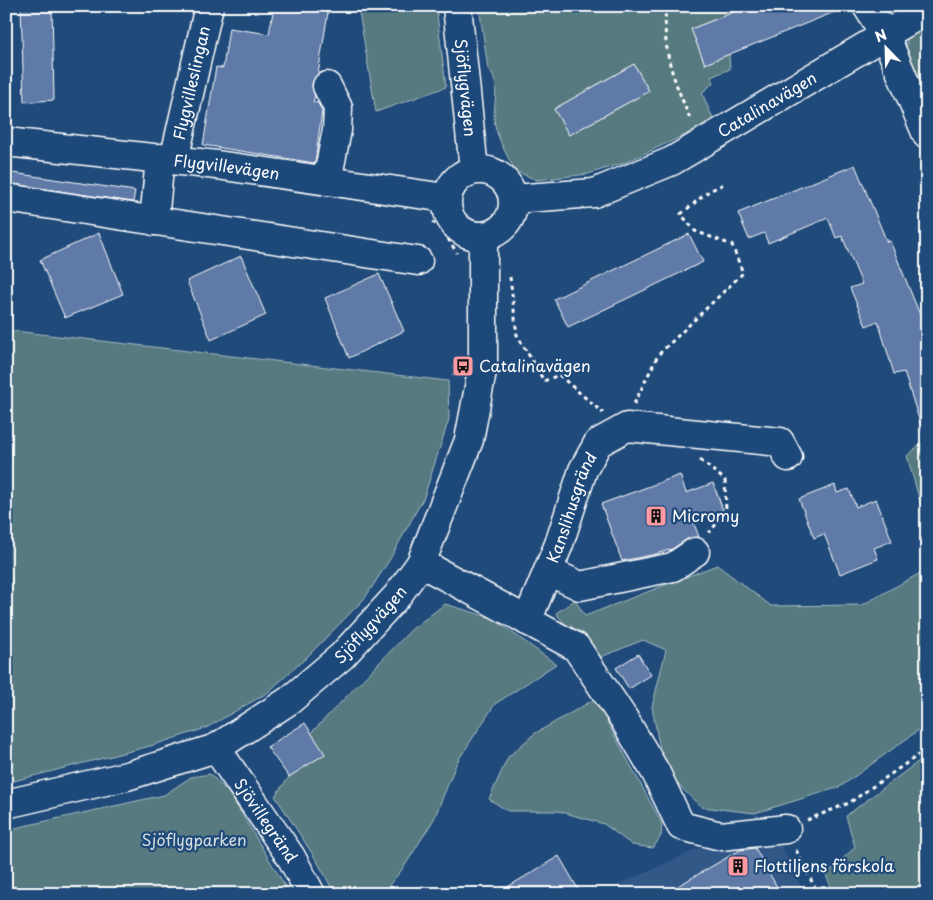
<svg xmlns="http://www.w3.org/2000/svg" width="933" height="900" font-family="'Playpen Sans',sans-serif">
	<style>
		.built { fill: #325888 }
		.green { fill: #567a80; stroke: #aabcc0; fill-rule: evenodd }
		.building { fill: #5e7aa7; stroke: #fff }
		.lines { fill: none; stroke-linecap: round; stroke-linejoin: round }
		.minor-casing { stroke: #fff; stroke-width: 31 }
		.path { stroke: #fff; stroke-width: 3; stroke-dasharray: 4 4; stroke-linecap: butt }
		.minor { stroke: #1f4a7a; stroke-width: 28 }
		.labels { text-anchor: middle; stroke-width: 4.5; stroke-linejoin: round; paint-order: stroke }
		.street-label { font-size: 16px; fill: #fff; stroke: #1f4a7a }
		.poi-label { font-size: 16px; fill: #fff; stroke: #1f4a7a; text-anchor: start }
		.park-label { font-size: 16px; fill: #d5dedf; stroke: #1f4a7a }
	</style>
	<rect width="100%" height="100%" fill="#1f4a7a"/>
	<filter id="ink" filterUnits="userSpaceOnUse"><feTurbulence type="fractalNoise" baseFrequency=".02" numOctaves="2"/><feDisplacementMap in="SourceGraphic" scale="10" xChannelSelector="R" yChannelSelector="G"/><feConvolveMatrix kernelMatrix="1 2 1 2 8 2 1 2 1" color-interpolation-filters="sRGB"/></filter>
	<g filter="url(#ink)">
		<polygon class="built" points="778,839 805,894 623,894 618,885 710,843"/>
		<g class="green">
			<polygon points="358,6 436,6 446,87 376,112"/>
			<path d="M479,6H749L691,29L705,64L729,54L730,69L711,77L714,82L702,93L713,119L685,135L624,163L588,174L537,180L515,171C508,157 498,140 495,125C491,105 503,85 488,69ZM634,64L649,91L569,135L554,109Z"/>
			<polygon points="927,25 927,61 924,62 927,69 927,104 906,59 907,39"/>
			<polygon points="6,330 448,381 449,419 424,497 390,559 365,598 307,657 267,693 206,728 150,746 6,783"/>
			<polygon points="927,439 927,724 840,787 755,813 701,807 664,771 652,707 666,650 643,640 596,659 574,636 556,613 575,600 585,616 717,565 771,606 862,605 924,571 921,505 907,456"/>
			<polygon points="445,604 492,618 556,664 495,704 457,762 434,819 404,867 382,894 335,894 317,861 275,796 289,777 311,733 412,629"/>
			<polygon points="595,699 662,824 661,836 653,848 632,845 604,824 558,811 508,811 489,799 508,757 534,734"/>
			<polygon points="927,755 927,869 920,872 927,885 927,894 834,894 826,875 855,847 846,816"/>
			<polygon points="210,774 229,793 290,894 6,894 6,830 164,795 191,777"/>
		</g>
		<g class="building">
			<polygon points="21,6 52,6 54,100 24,102"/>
			<polygon points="274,6 329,6 318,74 312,85 315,96 313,102 318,103 322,111 315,163 203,145 216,67 223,68 229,28 269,34"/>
			<polygon points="749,6 847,6 847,7 705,64 691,29"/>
			<polygon points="634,64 649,91 569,135 554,109"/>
			<polygon points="855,165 887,242 890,241 927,332 927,432 923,432 904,372 894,374 878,321 866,326 850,288 862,284 842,236 836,238 828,218 768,243 764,233 749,239 738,213"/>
			<polygon points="6,172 135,191 133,202 6,183"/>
			<polygon points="99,233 123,294 65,318 40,260"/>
			<polygon points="689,234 703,262 568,327 554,299"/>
			<polygon points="241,256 266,315 211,340 187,281"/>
			<polygon points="379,274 404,331 349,358 325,298"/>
			<polygon points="680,475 686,493 713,483 723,510 693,521 699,537 687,539 672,549 656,554 622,561 601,504"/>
			<polygon points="835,485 837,493 849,489 856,507 876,499 892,541 874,548 878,559 840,574 824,534 814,538 799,499"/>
			<polygon points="638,654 651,675 629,689 616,668"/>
			<polygon points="305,723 325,754 289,777 267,747"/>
			<polygon points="755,848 781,894 664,894 740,850"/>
			<polygon points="559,856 581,894 496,894"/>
		</g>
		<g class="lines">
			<g class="minor-casing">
				<g id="minor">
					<path id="s1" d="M457,6L474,170"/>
					<polyline points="867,6 885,35 927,135"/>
					<path id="s2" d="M6,142L217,165L446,198"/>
					<path id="s3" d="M174,160L209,6"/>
					<circle cx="480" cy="203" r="33"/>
					<polyline points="327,181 337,130 338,108 327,86"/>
					<polyline points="6,198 418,261"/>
					<path id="s4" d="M513,199L594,193L672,161L927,10"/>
					<polyline points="154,221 160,158"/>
					<polyline points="421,563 576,647 624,719 656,773 681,826 721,836 786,829"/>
					<polyline points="548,571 580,586 673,567 695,552"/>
					<path id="s5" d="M527,621L559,544L583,470L598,443L627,427L780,442L788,457"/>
					<path id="s6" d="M216,748L291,857L311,894"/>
					<path id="s7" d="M6,804L127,776L216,748L290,700L342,656L397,596L421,563L469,440L483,366V236"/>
				</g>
			</g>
			<g class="path">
				<path d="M666,6C662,54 673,77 691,121"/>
				<polyline points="432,222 440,226 457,253"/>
				<polyline points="510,277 517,335 544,381 559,375 603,413"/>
				<polyline points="454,376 456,357"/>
				<polyline points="634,404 658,355 743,273 732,245 695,231 681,214 709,191 726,183"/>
				<polyline points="700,460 725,480 726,512 709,533"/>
				<polyline points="807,820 849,803 927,749"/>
				<polyline points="796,850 818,894"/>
			</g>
			<use href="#minor" class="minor"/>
		</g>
	</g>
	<defs>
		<g id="bus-square" transform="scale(1.125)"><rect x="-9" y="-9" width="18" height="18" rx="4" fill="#ff9aa2" stroke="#1f4a7a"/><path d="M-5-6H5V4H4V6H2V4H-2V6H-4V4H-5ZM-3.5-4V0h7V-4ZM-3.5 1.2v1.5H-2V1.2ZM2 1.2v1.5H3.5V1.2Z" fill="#111"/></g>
		<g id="building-square" transform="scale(1.125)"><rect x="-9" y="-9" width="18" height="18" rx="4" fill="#ff9aa2" stroke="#1f4a7a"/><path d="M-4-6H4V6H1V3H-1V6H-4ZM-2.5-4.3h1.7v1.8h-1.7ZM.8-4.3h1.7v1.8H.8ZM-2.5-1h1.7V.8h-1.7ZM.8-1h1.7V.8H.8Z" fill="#111"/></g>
	</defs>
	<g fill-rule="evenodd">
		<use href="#bus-square" x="463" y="366"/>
		<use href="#building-square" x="656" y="516"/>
		<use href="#building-square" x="738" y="866"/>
	</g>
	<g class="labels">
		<g class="street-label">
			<text dy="6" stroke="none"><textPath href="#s3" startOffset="79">Flygvilleslingan</textPath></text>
			<text dy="6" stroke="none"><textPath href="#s1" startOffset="82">Sjöflygvägen</textPath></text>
			<text dy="6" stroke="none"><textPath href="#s4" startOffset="276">Catalinavägen</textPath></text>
			<text dy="6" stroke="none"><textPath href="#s2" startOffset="222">Flygvillevägen</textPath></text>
			<text dy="6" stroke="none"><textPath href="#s5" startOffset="122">Kanslihusgränd</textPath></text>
			<text dy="6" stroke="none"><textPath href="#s7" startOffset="416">Sjöflygvägen</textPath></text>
			<text dy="6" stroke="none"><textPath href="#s6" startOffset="88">Sjövillegränd</textPath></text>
		</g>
		<g class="poi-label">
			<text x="479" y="372">Catalinavägen</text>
			<text x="672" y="522">Micromy</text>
			<text x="754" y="872">Flottiljens förskola</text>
		</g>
		<g class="park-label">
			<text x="194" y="846">Sjöflygparken</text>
		</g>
	</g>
	<rect width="933" height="900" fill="none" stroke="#1f4a7a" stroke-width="25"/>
	<rect x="12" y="12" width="908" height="875" fill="none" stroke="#fff" stroke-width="2" filter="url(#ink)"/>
	<g transform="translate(886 48) rotate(337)" stroke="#1f4a7a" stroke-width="4" paint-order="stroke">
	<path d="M0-4L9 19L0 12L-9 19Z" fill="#ffffff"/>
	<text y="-8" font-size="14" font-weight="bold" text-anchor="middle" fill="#ffffff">N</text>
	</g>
</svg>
